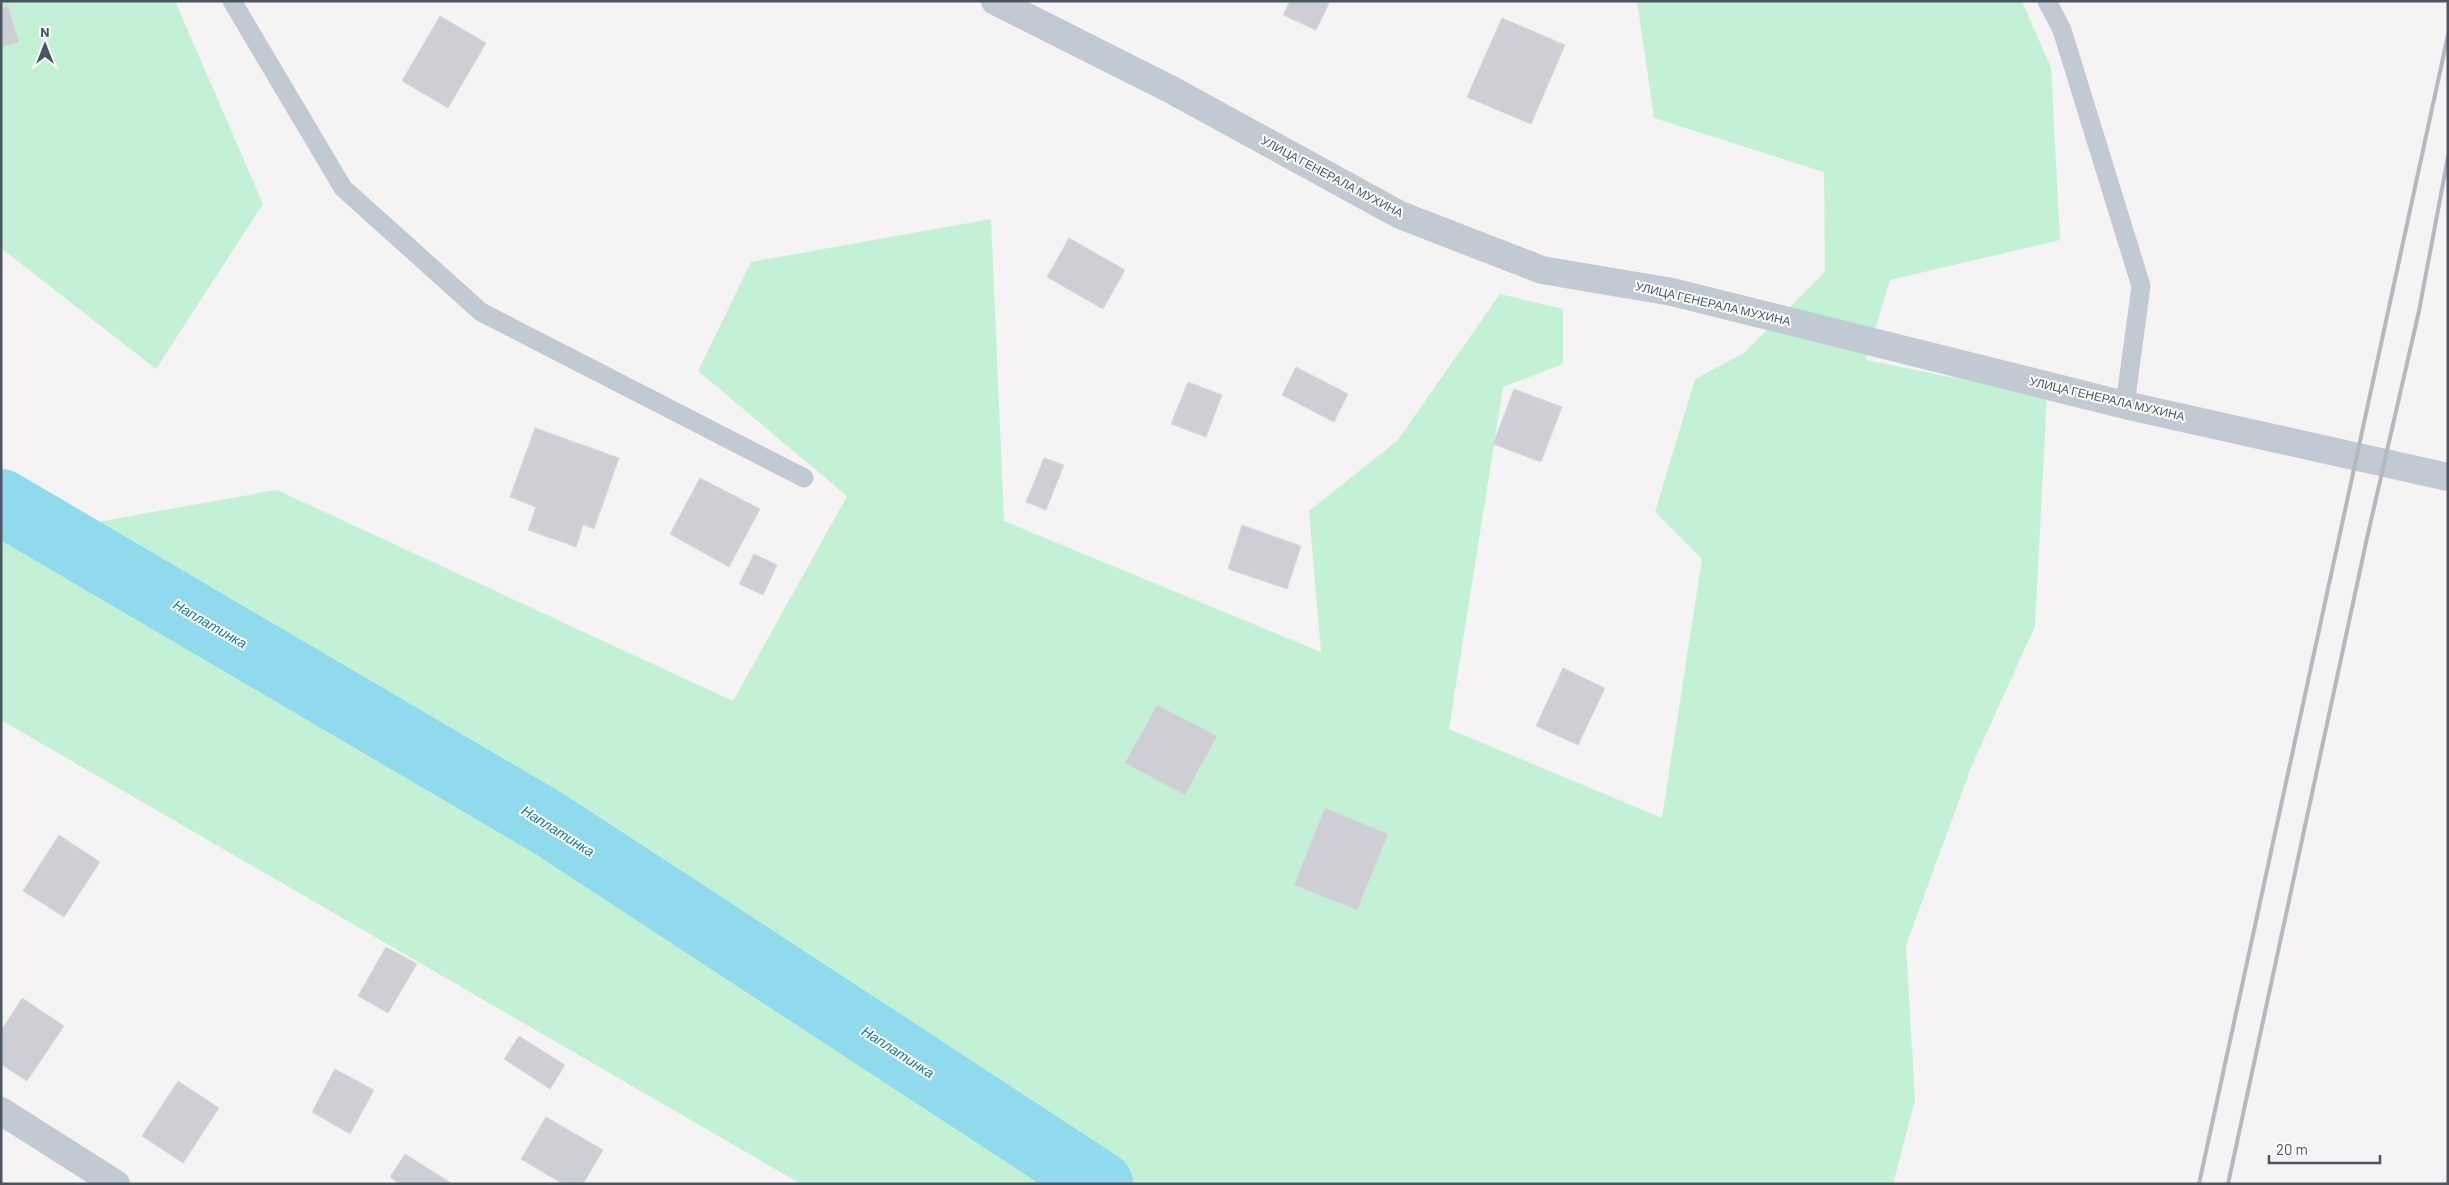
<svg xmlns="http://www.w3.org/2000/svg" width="2449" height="1185" font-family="Barlow,sans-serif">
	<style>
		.green { fill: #c3f1d5 }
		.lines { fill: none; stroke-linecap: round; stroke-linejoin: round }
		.river { stroke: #90daee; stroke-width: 66 }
		.building { fill: #cdcfd5; stroke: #d7d9de }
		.service { stroke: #c1cad2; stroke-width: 19 }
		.minor { stroke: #c1cad2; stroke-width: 28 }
		.rail { stroke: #b5b8bd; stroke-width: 4 }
		.labels { text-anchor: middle; stroke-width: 4; stroke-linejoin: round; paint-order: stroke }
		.street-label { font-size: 12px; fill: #4a5661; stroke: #fff }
		.water-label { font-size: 14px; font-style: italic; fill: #0c7c9b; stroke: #fff }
	</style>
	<rect width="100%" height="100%" fill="#f5f3f3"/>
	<g class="green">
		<polygon points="1,1 175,1 263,204 156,369 1,248"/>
		<polygon points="1637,1 2022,1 2051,68 2060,240 1890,280 1866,360 1950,377 2047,392 2035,626 1972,765 1906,945 1915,1100 1893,1184 801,1184 1,720 1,475 80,525 277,490 733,701 847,496 698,371 751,262 991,219 1004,521 1321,652 1309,511 1397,441 1500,294 1563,309 1563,364 1503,387 1449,729 1662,818 1702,559 1655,512 1695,379 1744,353 1825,272 1824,172 1654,118"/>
	</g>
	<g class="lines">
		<polyline class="river" points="1,502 548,823 1100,1184"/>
	</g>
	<g class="building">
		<polygon points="1290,1 1330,1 1316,30 1283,15"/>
		<polygon points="8,6 19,42 1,47 1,8"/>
		<polygon points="440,16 486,43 448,108 402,81"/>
		<polygon points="1502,18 1565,45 1531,124 1467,97"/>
		<polygon points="1069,238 1125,270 1103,309 1047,277"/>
		<polygon points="1296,367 1348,394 1334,422 1282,395"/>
		<polygon points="1188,382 1222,395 1206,437 1171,424"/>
		<polygon points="1514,389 1562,407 1541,462 1493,444"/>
		<polygon points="535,428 619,458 594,529 583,525 576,547 528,530 536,507 510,497"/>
		<polygon points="1044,458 1064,465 1046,510 1026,502"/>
		<polygon points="700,478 760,509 729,567 670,534"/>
		<polygon points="1242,525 1301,546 1287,589 1228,569"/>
		<polygon points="754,554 777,565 763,595 739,584"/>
		<polygon points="1563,668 1605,688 1578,745 1536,726"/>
		<polygon points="1157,705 1217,736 1185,795 1125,763"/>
		<polygon points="1325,808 1388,834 1357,910 1294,885"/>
		<polygon points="59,835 100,862 64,917 23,891"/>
		<polygon points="386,947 417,964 388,1013 358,996"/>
		<polygon points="22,998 64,1026 27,1081 1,1064 1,1031"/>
		<polygon points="519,1036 565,1065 550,1089 504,1059"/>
		<polygon points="335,1069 374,1090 350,1134 312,1112"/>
		<polygon points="178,1081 219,1108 183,1163 142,1136"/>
		<polygon points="546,1117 603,1150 583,1184 563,1184 521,1159"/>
		<polygon points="405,1154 451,1183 400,1184 390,1177"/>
	</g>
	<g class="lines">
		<g class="service">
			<polyline points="232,1 343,188 481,312 804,478"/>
			<polyline points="2047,1 2062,30 2141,286 2125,405"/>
		</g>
		<g class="minor">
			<polyline points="995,1 1170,89 1400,215 1542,270 1672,292 2125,405 2448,477"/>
			<polyline points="1,1111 116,1184"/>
		</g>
		<g class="rail">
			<polyline points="2199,1184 2448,35"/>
			<polyline points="2228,1184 2367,538 2419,311 2448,157"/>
		</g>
	</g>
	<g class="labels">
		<g class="street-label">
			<text transform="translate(1332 177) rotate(28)" y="4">УЛИЦА ГЕНЕРАЛА МУХИНА</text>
			<text transform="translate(1713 304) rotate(13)" y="4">УЛИЦА ГЕНЕРАЛА МУХИНА</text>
			<text transform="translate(2107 399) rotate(13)" y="4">УЛИЦА ГЕНЕРАЛА МУХИНА</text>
		</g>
		<g class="water-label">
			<text transform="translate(210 624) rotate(30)" y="5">Наплатинка</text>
			<text transform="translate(558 831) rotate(32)" y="5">Наплатинка</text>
			<text transform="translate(898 1052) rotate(33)" y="5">Наплатинка</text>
		</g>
	</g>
	<rect width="2449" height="1185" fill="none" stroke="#4a5661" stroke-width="5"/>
	<g transform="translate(45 45)" stroke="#ffffff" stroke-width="4" paint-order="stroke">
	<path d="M0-4L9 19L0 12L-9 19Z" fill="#4a5661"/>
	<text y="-8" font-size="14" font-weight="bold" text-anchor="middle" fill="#4a5661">N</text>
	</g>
	<path d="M2269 1155v8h111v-8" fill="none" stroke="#4a5661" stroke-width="2.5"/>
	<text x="2276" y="1155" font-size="15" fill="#4a5661" stroke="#ffffff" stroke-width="4" paint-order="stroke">20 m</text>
</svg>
